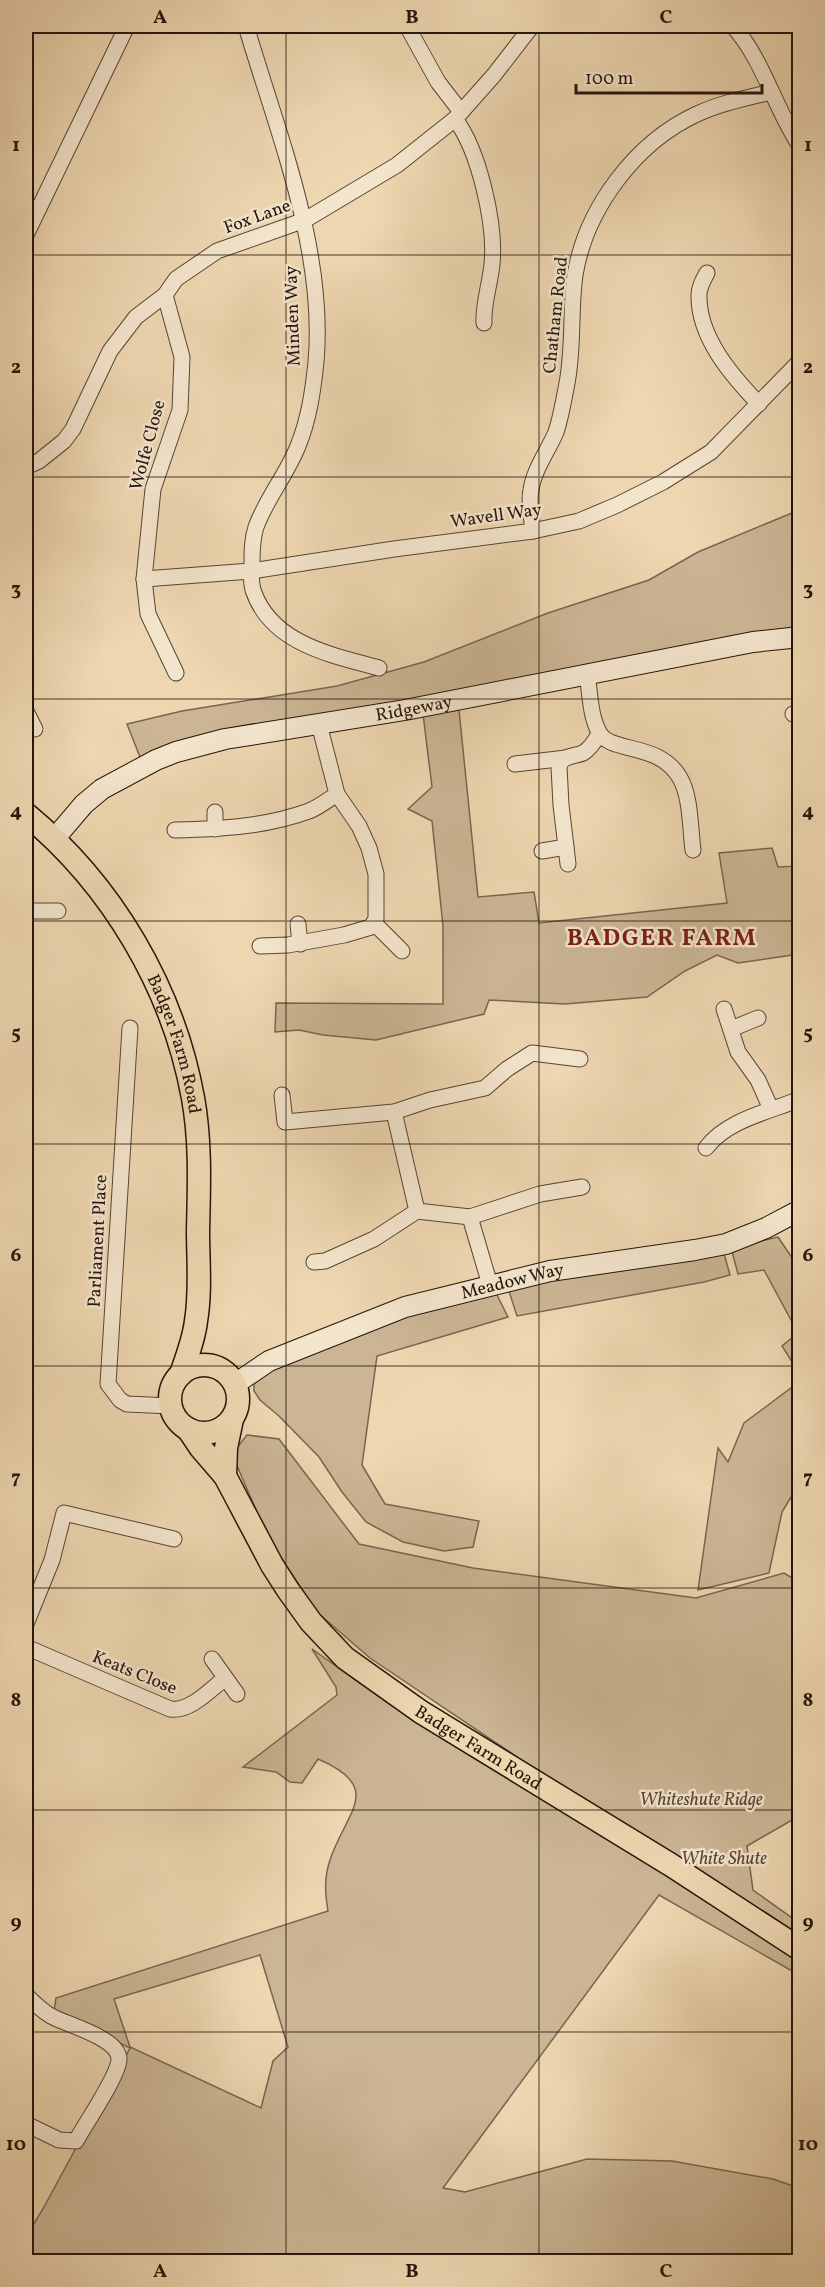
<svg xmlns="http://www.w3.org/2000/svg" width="825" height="2287" font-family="Vollkorn,serif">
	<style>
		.green { fill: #cbb594; stroke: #786550; stroke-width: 1.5; fill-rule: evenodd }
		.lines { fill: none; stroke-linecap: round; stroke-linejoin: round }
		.street-casing { stroke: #564534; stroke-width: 17 }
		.secondary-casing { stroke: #24150b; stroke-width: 22 }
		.primary-casing { stroke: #24150b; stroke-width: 25 }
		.street { stroke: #f3e4cc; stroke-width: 15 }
		.secondary { stroke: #f3e4cc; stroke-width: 20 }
		.primary { stroke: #edd6b0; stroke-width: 22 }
		.grid { fill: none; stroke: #24150b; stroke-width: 1.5; stroke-opacity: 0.55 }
		.labels { text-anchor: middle; stroke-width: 5; stroke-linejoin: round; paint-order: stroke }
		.street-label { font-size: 18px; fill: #24150b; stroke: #f3e4cc }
		.park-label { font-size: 18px; font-style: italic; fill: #564534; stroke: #f3e4cc }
		.district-label { font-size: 24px; font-weight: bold; letter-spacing: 1.5px; fill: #7a1f14; stroke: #f3e4cc }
		.neatline { fill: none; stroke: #24150b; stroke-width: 2 }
		.grid-label { font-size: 20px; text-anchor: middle; font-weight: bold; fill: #24150b }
	</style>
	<rect width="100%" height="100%" fill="#edd6b0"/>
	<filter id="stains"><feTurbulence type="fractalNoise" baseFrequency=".00333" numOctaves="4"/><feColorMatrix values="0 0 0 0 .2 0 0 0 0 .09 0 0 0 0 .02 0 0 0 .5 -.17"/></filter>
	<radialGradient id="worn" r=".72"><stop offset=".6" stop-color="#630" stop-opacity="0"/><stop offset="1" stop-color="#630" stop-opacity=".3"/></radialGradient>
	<g class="green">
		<polygon points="799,510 799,629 418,699 254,725 140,757 127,724 182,711 337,686 424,662 548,613 649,580 698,552"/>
		<polygon points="459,710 478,897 534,892 539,923 727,903 719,853 772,848 778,867 799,866 799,954 738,963 717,955 685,971 647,997 565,1004 489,1000 484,1014 376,1040 323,1035 299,1030 275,1032 276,1003 443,1004 443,926 432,821 408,809 432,787 423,714"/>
		<polygon points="778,1237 799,1268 799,1373 782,1346 798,1333 764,1270 738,1274 731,1248"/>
		<polygon points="723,1250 730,1275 704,1282 517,1316 507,1285"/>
		<polygon points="496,1293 508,1317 377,1356 362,1465 385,1504 479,1521 473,1547 444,1551 403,1542 366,1522 342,1492 319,1457 279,1416 260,1400 254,1391 254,1380 281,1360 409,1312"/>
		<polygon points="799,1382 799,1484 782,1512 769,1573 698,1590 718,1448 728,1462 744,1423"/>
		<polygon points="247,1435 279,1439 359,1544 473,1568 696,1598 784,1573 799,1582 799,1816 747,1846 753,1890 799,1923 799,1936 523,1761 370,1658 318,1613 269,1540 232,1454"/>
		<path d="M312,1649L388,1703L514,1781L652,1863L799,1960V1975L659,1895L443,2188L465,2192L587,2159L672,2161L773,2179L799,2188V2261L26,2262V2237L44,2207L130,2048L54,2011L56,1998L328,1911C325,1893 324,1878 330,1860C345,1813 386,1788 318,1759L302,1783L290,1782L276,1772L243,1767L337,1695L336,1687ZM260,1955L288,2047L273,2061L261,2108L130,2047L114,1999Z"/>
	</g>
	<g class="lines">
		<g class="street-casing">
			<g id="street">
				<path d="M246,26C277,131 326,251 316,362C313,391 309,419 298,446C287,474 266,499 256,527C252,539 252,551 252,563C251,572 251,582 253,590C271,644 332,655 379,668"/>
				<polyline points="407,26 438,82 461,112"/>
				<path d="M733,26C764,61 774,107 800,146"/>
				<path d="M455,119C479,150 496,225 492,264C490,285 483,303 484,323"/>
				<polyline points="26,235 127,26"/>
				<path d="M707,273C703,280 699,287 699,295C698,337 732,376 759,404"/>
				<polyline points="165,295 182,357 180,410 153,489 144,579 148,614 176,673"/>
				<polyline points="26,467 39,461 64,441 73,429 110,351 136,317 165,295 176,279 217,251 305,220 397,165 455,119 494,75 532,26"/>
				<path d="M533,531C532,518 528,503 531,490C534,469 548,451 556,432C561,417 564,399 567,383C574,347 570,310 575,275C586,208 636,142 697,114C721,103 746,98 771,92"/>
				<polyline points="144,579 251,571 394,549 533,531 579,521 617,505 663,482 711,452 800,361"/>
				<path d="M587,674C590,692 590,716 599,732C610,754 659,741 680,778C691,797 690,828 693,850"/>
				<polyline points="26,711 35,729"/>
				<polyline points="793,714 800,712"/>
				<polyline points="515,764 566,758"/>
				<polyline points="215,812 215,829"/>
				<path d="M175,830C220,829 265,827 309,811C319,807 328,800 337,794"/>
				<polyline points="542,851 566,847"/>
				<path d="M568,864L561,805L559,767C562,755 573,757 583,753C590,749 595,741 599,734"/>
				<polyline points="26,911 58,911"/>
				<polyline points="374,923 402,951"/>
				<polyline points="298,924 300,944"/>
				<polyline points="260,946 288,945 344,935 371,927 376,919 376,874 369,848 359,826 337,794 319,724"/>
				<polyline points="724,1009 738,1052 758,1080 771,1109"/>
				<polyline points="130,1028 108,1384 120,1400 127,1404 171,1406"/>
				<polyline points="731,1029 758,1018"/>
				<polyline points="282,1095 285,1122 394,1112 430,1100 485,1088 507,1069 532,1053 580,1059"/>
				<polyline points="394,1112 417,1211"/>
				<path d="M706,1148C727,1120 768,1112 800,1099"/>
				<polyline points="470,1217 490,1285"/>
				<polyline points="314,1262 325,1261 374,1239 417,1211 470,1217 540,1194 582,1187"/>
				<polyline points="26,1624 52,1560 64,1513 174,1539"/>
				<path d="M26,1647L170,1709C190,1712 210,1690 224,1679"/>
				<polyline points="212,1659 237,1694"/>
				<path d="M26,1995C33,2002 42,2011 51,2016C67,2025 119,2038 119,2059C119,2075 85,2124 76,2141L59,2140L26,2124"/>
			</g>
		</g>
		<g class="secondary-casing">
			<g id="secondary">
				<path id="s1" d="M55,838L84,804L102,789L156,760L176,752L225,739L405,710L753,642L800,637"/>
				<path id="s2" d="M235,1384L269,1361L405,1307L550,1271L695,1250L726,1244L766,1228L800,1210"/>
			</g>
		</g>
		<g class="primary-casing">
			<g id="primary">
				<path id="s3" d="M26,814C112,885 173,988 193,1098C201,1142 199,1187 198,1230C198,1260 201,1292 196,1321C194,1339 187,1357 181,1374"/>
				<circle cx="204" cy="1399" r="34"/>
				<path id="s4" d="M188,1429L200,1447L225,1476L272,1565L288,1590L311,1622L345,1658L421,1712L671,1865L800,1949"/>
				<polyline points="225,1476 226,1448 232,1419"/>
			</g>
		</g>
		<use href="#street" class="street"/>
		<use href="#secondary" class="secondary"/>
		<use href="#primary" class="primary"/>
	</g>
	<path class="grid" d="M286,26V2262M539,26V2262M26,255H800M26,477H800M26,699H800M26,921H800M26,1144H800M26,1366H800M26,1588H800M26,1810H800M26,2032H800"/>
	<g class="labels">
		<g class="street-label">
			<text transform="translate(257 216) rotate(-20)" y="6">Fox Lane</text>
			<text transform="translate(555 315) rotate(-84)" y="6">Chatham Road</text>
			<text transform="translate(292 316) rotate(-92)" y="6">Minden Way</text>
			<text transform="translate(147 445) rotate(-75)" y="6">Wolfe Close</text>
			<text transform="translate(496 515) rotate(-8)" y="6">Wavell Way</text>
			<text dy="6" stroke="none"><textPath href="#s1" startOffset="393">Ridgeway</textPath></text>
			<text dy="6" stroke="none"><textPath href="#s3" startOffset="279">Badger Farm Road</textPath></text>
			<text transform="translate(97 1241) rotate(-87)" y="6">Parliament Place</text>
			<text dy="6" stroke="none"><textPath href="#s2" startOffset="298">Meadow Way</textPath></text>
			<text transform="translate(135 1672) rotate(22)" y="6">Keats Close</text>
			<text dy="6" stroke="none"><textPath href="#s4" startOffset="440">Badger Farm Road</textPath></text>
		</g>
		<g class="park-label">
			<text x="701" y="1805">Whiteshute Ridge</text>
			<text x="724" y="1864">White Shute</text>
		</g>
		<g class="district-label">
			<text x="662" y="945">BADGER FARM</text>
		</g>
	</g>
	<rect width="825" height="2287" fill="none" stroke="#edd6b0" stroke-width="66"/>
	<path d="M576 84v9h186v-9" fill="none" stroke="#24150b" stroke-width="3"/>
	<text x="585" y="84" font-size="18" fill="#24150b" stroke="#f3e4cc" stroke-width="4.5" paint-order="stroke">100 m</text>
	<rect x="33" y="33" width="759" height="2221" class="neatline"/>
	<g class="grid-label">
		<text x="160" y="23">A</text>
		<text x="412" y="23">B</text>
		<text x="666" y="23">C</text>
		<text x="16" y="151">1</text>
		<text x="808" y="151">1</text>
		<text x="16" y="373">2</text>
		<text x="808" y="373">2</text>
		<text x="16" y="595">3</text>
		<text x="808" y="595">3</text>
		<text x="16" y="817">4</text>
		<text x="808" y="817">4</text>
		<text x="16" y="1039">5</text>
		<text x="808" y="1039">5</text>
		<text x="16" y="1261">6</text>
		<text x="808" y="1261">6</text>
		<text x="16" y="1483">7</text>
		<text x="808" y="1483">7</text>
		<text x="16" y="1706">8</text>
		<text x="808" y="1706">8</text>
		<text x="16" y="1928">9</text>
		<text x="808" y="1928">9</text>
		<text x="16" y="2150">10</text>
		<text x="808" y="2150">10</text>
		<text x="160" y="2277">A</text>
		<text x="412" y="2277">B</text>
		<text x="666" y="2277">C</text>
	</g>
	<rect width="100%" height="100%" filter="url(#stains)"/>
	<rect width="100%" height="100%" fill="url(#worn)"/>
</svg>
